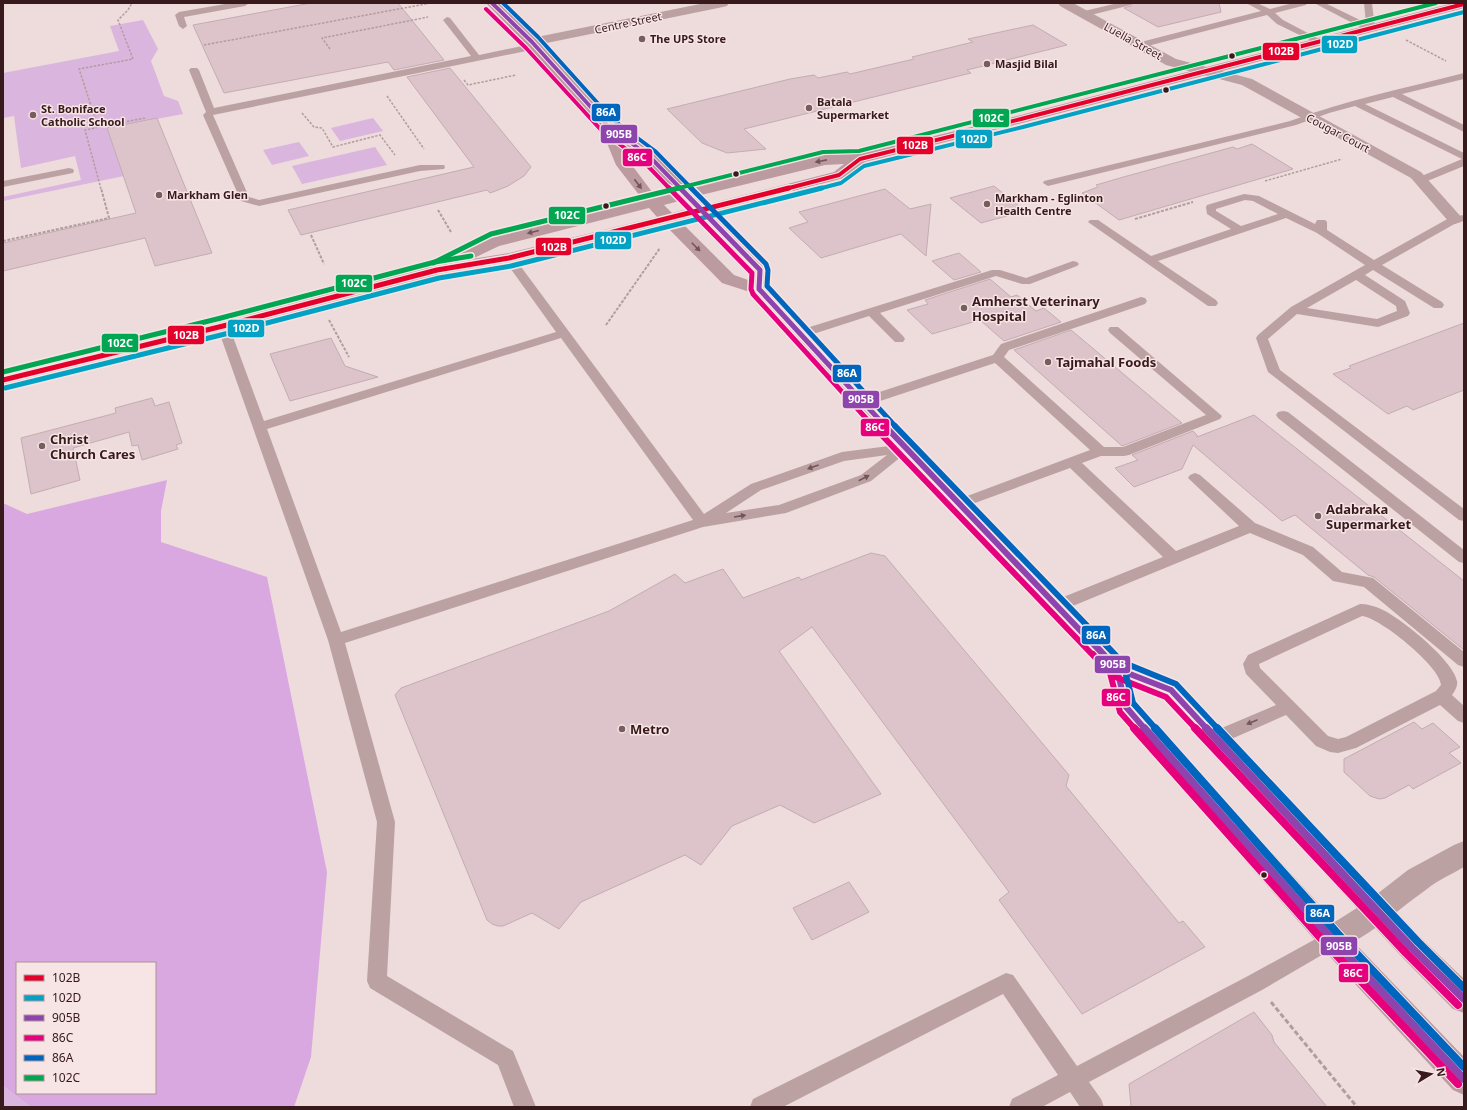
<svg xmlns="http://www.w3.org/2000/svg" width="1467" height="1110" font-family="'Noto Sans',sans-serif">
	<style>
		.green { fill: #dab5dd }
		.forest { fill: #d9a8e1; fill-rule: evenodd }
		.building { fill: #dcc4ca; stroke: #c3acb2 }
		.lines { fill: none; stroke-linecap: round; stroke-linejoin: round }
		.path-far2 { stroke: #b29d9e; stroke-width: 1.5; stroke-dasharray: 2.5 1.5; stroke-linecap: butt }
		.path-far1 { stroke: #b29d9e; stroke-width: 2; stroke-dasharray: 3 1.5; stroke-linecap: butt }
		.path { stroke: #b29d9e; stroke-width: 3; stroke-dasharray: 5 2.5; stroke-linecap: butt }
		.lane { fill: #bca1a3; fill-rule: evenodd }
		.street { fill: #bca1a3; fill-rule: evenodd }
		.primary { fill: #bb9ba0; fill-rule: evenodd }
		.bus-1-far1-casing { stroke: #f7e5e5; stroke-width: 6 }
		.bus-1-casing { stroke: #f7e5e5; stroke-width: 8 }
		.bus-2-far1-casing { stroke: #f7e5e5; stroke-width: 6 }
		.bus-2-casing { stroke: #f7e5e5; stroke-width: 8 }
		.bus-3-far3-casing { stroke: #f7e5e5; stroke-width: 6 }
		.bus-3-far2-casing { stroke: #f7e5e5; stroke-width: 8 }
		.bus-3-far1-casing { stroke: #f7e5e5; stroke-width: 9 }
		.bus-3-casing { stroke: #f7e5e5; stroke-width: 10 }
		.bus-4-far3-casing { stroke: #f7e5e5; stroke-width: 6 }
		.bus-4-far2-casing { stroke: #f7e5e5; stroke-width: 8 }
		.bus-4-far1-casing { stroke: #f7e5e5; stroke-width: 9 }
		.bus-4-casing { stroke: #f7e5e5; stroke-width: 10 }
		.bus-5-far3-casing { stroke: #f7e5e5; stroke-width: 6 }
		.bus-5-far2-casing { stroke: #f7e5e5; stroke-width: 8 }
		.bus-5-far1-casing { stroke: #f7e5e5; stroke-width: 9 }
		.bus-5-casing { stroke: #f7e5e5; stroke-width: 10 }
		.bus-6-far1-casing { stroke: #f7e5e5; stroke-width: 6 }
		.bus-6-casing { stroke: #f7e5e5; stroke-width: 8 }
		.bus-1-far1 { stroke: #e4002b; stroke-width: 4 }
		.bus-1 { stroke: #e4002b; stroke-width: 5 }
		.bus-2-far1 { stroke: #03a2c5; stroke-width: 4 }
		.bus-2 { stroke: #03a2c5; stroke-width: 5 }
		.bus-3-far3 { stroke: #8e44ad; stroke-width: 4 }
		.bus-3-far2 { stroke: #8e44ad; stroke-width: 5 }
		.bus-3-far1 { stroke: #8e44ad; stroke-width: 6 }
		.bus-3 { stroke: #8e44ad; stroke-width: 8 }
		.bus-4-far3 { stroke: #e5007d; stroke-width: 4 }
		.bus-4-far2 { stroke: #e5007d; stroke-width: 5 }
		.bus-4-far1 { stroke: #e5007d; stroke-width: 6 }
		.bus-4 { stroke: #e5007d; stroke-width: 8 }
		.bus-5-far3 { stroke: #0065bd; stroke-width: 4 }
		.bus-5-far2 { stroke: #0065bd; stroke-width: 5 }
		.bus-5-far1 { stroke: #0065bd; stroke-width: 6 }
		.bus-5 { stroke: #0065bd; stroke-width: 8 }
		.bus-6-far1 { stroke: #00a651; stroke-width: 4 }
		.bus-6 { stroke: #00a651; stroke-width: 5 }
		.oneway { fill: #735457 }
		.oneway2 { fill: #735659 }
		.poi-dot { fill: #785d5f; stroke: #f7e5e5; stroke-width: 1.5 }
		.bus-dot { fill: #38191c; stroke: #f7e5e5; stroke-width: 1.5 }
		.labels { text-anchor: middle; stroke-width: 3; stroke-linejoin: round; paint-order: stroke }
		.far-street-label { font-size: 11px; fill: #38191c; stroke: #f7e5e5 }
		.far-poi-label { font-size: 11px; font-weight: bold; fill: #38191c; stroke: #f7e5e5; text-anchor: start }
		.poi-label { font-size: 13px; font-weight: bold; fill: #38191c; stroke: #f7e5e5; text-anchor: start }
		.line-badge { stroke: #f7e5e5; stroke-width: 1.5 }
		.badge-label { font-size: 11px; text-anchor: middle; font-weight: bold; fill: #fff }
	</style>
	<rect width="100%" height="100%" fill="#eedbdc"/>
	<g class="green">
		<polygon points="143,20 158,49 151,61 164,96 178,101 183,114 108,128 124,176 3,201 3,197 81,180 75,156 21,168 14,116 3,118 3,73 119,51 110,26"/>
		<polygon points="373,118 383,131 340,141 331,128"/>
		<polygon points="299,142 309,156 272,165 263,150"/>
		<polygon points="375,147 387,165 302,184 292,166"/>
		<polygon points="3,1086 31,1107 3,1107"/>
	</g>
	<path class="forest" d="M167,480L161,511V542L267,577L327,872L311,1057L294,1107H31L3,1086V503L27,514ZM17,963H155V1093H17Z"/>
	<g class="building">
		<polygon points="311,3 398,3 444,60 394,70 388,62 224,93 193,25"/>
		<polygon points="1133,3 1219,3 1221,12 1158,27 1124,8 1131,6"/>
		<polygon points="1033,25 1067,45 967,70 971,73 744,129 766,149 727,153 702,143 667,109 790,79 814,75 818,78 847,72 850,74 914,59 912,57 973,42 968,39"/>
		<polygon points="450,68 531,167 524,176 508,186 498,190 490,193 487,190 301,235 288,210 474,167 407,77"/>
		<polygon points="157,118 212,253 155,266 145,238 3,271 3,243 136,213 107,128"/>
		<polygon points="1252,144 1293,169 1119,220 1082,193 1098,187 1096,185 1127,176 1233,147 1237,149"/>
		<polygon points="994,186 1025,211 981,223 950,198"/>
		<polygon points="885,189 910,209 931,204 926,256 901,234 821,258 789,228 808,222 799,212"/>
		<polygon points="959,253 981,272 954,280 932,261"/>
		<polygon points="990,279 1011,297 1017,295 1036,311 1044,308 1061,322 1004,341 980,320 932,334 907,310 928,304 925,300"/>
		<polygon points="1464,323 1464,390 1413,410 1407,406 1388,414 1333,374 1351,368 1349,366"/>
		<polygon points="1071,330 1177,419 1182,423 1122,446 1014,350"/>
		<polygon points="331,338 345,366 378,377 290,401 270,354"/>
		<polygon points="152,398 155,406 169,402 182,443 176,445 178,449 142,460 138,445 132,446 129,432 73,448 80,480 31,494 21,438 116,413 115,408"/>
		<polygon points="1254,415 1464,581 1464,650 1374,577 1368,575 1295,515 1282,521 1193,445 1182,469 1134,487 1115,468 1138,460 1132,455 1193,431 1197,435 1197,437"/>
		<polygon points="871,553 885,556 1069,775 1066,786 1179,923 1183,921 1205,947 1082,1014 999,900 1009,892 812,627 779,651 881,794 814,823 780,805 732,826 701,865 685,855 581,902 559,929 532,913 503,926 498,926 492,924 487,920 395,695 401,688 609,611 675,574 685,583 723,569 743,598 799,577 801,580"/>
		<polygon points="1414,722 1422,729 1433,723 1460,747 1449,753 1461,763 1413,789 1409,785 1385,798 1379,799 1370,796 1344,772 1344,759"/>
		<polygon points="849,882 869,912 812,940 793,908"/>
		<polygon points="1254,1012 1272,1035 1274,1042 1327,1107 1131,1107 1129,1084"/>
	</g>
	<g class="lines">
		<g class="path-far2">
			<polyline points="1406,40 1446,61"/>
			<polyline points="204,45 431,3"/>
			<polyline points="330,49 322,38 428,17"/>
			<polyline points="464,80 468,85 516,75"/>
			<polyline points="387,96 424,149"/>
			<polyline points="302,113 314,127 322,128 333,147 380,135 395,155"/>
			<polyline points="98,127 79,69 133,59 118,20 128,10 132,3"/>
			<polyline points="1265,181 1342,159"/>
			<polyline points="101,189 85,130 145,118"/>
		</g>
		<g class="path-far1">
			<polyline points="438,210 451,232"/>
			<polyline points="1135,219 1193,202"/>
			<polyline points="311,235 324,264"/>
			<polyline points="3,241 109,218 101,188"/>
			<polyline points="329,320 349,357"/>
			<polyline points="606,325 660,248"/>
		</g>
		<polyline class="path" points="1271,1002 1357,1107"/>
		<g class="lane">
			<polygon points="231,3 249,3 245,6 184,17 187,26 183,29 179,26 175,15 179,12"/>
			<polygon points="1118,3 1132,3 1131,5 1083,17 1079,14 1080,12"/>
			<polygon points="1246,3 1257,3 1270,9 1293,3 1307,3 1306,5 1275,13 1283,20 1325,42 1324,44 1318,44 1277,24 1267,15 1140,48 1136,45 1137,43 1261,11"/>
			<polygon points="1314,3 1325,3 1366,23 1364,3 1372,3 1375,29 1371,32 1368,31"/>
			<polygon points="447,17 450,18 479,55 536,43 540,46 536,49 213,115 249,197 259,200 420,165 444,165 445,167 444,169 420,171 259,206 241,201 203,115 206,112 189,70 191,68 197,68 199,70 214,108 471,56 443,20"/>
			<path d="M1464,73V79L1402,94L1464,125V132L1393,97L1365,104L1464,153V166L1425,182L1421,183L1416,180L1417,178L1462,159L1355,106L1329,113L1296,125L1048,186L1043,183L1044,181L1290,121C1347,100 1405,88 1464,73Z"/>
			<polygon points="69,168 73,169 74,171 73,173 3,187 3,181"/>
			<path d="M1244,194L1259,196L1315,224L1317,220H1325L1327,222V230L1374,260L1451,217L1464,215V221L1458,222L1382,265L1442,302L1444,305L1442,308H1434L1373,270L1365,275L1405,301L1410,313L1408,316L1378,327L1297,314L1268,339L1280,370L1464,509V521L1459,520L1268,372L1256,338L1258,335L1291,307L1365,265L1317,233L1286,218L1158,261L1216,300L1218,303L1216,306H1208L1088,222L1090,220H1098L1151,256L1231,229L1207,214L1206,207L1207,205ZM1245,200L1253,201L1278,214L1241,226L1216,211V209ZM1356,280L1396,306L1397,311L1377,319L1307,308Z"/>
			<path d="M509,255L513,256L704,514L751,484L842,452L905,444L910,445L912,448L871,481L786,513L703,527L345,643L395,822L387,976L513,1051L536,1107H514L498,1065L370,988L367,981L377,822L328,640L217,326L219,323H227L229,326L264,421L556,332L503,258L505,256ZM561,338L693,520L341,632L267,429ZM887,455L861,475L779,505L726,513L761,490L844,461Z"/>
			<polygon points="1073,261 1077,262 1079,264 1077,266 1030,284 1022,284 996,276 880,313 903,336 905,339 903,342 895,342 869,316 801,338 797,337 795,334 797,331 992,270 1000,270 1026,278"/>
			<polygon points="1141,297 1145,298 1147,301 1145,304 1009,350 1004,357 1104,447 1123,447 1206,415 1110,333 1108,330 1110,327 1118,327 1222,416 1220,419 1129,455 1124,456 1101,456 1082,463 1176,551 1239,526 1188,478 1190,475 1195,473 1200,475 1255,523 1313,547 1342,572 1373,578 1464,652 1464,667 1458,665 1364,587 1333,581 1303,555 1250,533 1063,610 1057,612 1051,610 1049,606 1051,602 1163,557 1070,468 964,507 959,509 954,507 952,504 954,501 1090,450 995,363 868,405 858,405 856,402 858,399 993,355 1001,344"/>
			<polygon points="1283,411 1288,412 1464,550 1464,563 1459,562 1278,418 1276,415 1278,412"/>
			<path d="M1360,604C1367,604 1375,606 1381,609C1401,618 1453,660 1457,681C1458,686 1455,691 1452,695L1464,706V723L1458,721L1440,705L1356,748L1338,753L1330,752L1316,746L1286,715L1222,743L1216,745L1210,743L1207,738L1210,733L1276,705L1246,674L1243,664L1248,655ZM1362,616C1379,617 1441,667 1441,685L1436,691L1346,737L1338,739L1328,736L1260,668L1259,664Z"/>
			<polygon points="1332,930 1339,933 1342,939 1339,945 1262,990 1089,1082 1101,1099 1104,1107 1080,1107 1070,1092 1042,1107 1009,1107 1012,1099 1058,1075 1003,994 783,1107 750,1107 753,1099 1006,973 1013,975 1077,1066 1248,976"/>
		</g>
		<g class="street">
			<polygon points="705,3 729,3 727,6 723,7 532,46 527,45 525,42 527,39 532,38"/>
			<polygon points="1058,3 1073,3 1176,59 1252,79 1421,172 1463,219 1461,222 1455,224 1449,222 1411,178 1242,85 1166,65 1060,6"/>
			<path d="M1464,841V867C1452,874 1438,880 1427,889C1396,911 1367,939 1332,952L1322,948L1318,939L1322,930L1368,901L1408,870L1454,845Z"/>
		</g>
		<path class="primary" d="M486,3H499L537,39L612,122L655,154L690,189L825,155L860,154L1017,116L1453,3H1464V8L1026,122L865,162L844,178L713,212L766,266L769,270L768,288L912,443L1125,662L1180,683L1422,939L1464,979V1013L1453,1009L1402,957L1162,697L1133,685L1137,703L1342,930L1464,1057V1095L1453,1090L1322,948L1117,714L1114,707L1106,673L898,453L753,293L722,283L665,225L509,263L438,275L229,330L3,386V374L218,322L431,266L487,238L643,200L616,165L600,126L527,45ZM622,143L645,160L676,192L656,197L631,164ZM844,164L834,172L705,205L697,196L825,165ZM683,200L691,208L672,213L664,205ZM649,208L657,217L509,253L472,259L499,246ZM698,216L751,271V281L734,275L680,221Z"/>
		<g class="bus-1-far1-casing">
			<polyline id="bus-1-far1" points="785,189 839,175 860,159 1021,119 1464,4"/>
		</g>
		<g class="bus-1-casing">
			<polyline id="bus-1" points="3,380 223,326 437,270 509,258 789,188"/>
		</g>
		<g class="bus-2-far1-casing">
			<polyline id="bus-2-far1" points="818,189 841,183 864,166 1023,127 1464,12"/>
		</g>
		<g class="bus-2-casing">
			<polyline id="bus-2" points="5,388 225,334 439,278 511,266 822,188"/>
		</g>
		<g class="bus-3-far3-casing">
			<polyline id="bus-3-far3" points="492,3 532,42 607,125 650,157 681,189"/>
		</g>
		<g class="bus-3-far2-casing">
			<polyline id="bus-3-far2" points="680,188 760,270 759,289 886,427"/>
		</g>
		<g class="bus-3-far1-casing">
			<g id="bus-3-far1">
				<polyline points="885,426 1117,669 1126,707 1145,729"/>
				<polyline points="1099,649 1117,669 1171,690 1207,729"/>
			</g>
		</g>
		<g class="bus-3-casing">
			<g id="bus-3">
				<polyline points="1144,728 1332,939 1464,1079"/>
				<polyline points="1206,728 1412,948 1464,999"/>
			</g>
		</g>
		<g class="bus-4-far3-casing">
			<polyline id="bus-4-far3" points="486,9 526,48 602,131 645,163 670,189"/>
		</g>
		<g class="bus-4-far2-casing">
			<polyline id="bus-4-far2" points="669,188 752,273 751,289 753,294 874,427"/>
		</g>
		<g class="bus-4-far1-casing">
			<g id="bus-4-far1">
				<polyline points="873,426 1110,673 1120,712 1135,729"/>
				<polyline points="1093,654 1113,676 1166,697 1196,729"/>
			</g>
		</g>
		<g class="bus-4-casing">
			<g id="bus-4">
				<polyline points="1134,728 1326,944 1458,1084"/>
				<polyline points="1195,728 1406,953 1458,1005"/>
			</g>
		</g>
		<g class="bus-5-far3-casing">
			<polyline id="bus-5-far3" points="503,3 538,37 612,119 655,151 692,189"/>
		</g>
		<g class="bus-5-far2-casing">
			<polyline id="bus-5-far2" points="691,188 766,264 768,270 767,286 896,427"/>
		</g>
		<g class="bus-5-far1-casing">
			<g id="bus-5-far1">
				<polyline points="895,426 1123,663 1133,703 1156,729"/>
				<polyline points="1105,644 1122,662 1176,684 1218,729"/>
			</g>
		</g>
		<g class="bus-5-casing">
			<g id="bus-5">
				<polyline points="1155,728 1338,934 1464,1067"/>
				<polyline points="1217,728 1418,942 1464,988"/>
			</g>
		</g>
		<g class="bus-6-far1-casing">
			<polyline id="bus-6-far1" points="675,189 823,152 859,151 1436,3"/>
		</g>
		<g class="bus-6-casing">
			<g id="bus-6">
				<polyline points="433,263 491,234 679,188"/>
				<polyline points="3,372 221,318 435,262 471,256"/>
			</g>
		</g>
		<use href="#bus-1-far1" class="bus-1-far1"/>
		<use href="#bus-1" class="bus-1"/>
		<use href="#bus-2-far1" class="bus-2-far1"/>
		<use href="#bus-2" class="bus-2"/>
		<use href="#bus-3-far3" class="bus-3-far3"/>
		<use href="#bus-3-far2" class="bus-3-far2"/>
		<use href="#bus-3-far1" class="bus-3-far1"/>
		<use href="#bus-3" class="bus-3"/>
		<use href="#bus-4-far3" class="bus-4-far3"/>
		<use href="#bus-4-far2" class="bus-4-far2"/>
		<use href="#bus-4-far1" class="bus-4-far1"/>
		<use href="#bus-4" class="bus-4"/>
		<use href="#bus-5-far3" class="bus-5-far3"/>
		<use href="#bus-5-far2" class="bus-5-far2"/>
		<use href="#bus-5-far1" class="bus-5-far1"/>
		<use href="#bus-5" class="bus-5"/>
		<use href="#bus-6-far1" class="bus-6-far1"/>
		<use href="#bus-6" class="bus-6"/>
	</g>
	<defs><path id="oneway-solid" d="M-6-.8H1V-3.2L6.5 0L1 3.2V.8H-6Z"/></defs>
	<g class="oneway">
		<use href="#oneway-solid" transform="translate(821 161) rotate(169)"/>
		<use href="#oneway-solid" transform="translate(638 184) rotate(53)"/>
		<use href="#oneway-solid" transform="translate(533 232) rotate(166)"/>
		<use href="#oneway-solid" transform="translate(696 247) rotate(45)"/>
	</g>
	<g class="oneway2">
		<use href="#oneway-solid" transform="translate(813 467) rotate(160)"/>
		<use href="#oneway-solid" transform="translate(864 478) rotate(-27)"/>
		<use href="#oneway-solid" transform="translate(740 516) rotate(-9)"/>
		<use href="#oneway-solid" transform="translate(1252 722) rotate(157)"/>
	</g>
	<g class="poi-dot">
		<circle cx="642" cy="39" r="4"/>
		<circle cx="987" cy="64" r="4"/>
		<circle cx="809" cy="108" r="4"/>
		<circle cx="33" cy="115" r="4"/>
		<circle cx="159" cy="195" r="4"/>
		<circle cx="987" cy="204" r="4"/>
		<circle cx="964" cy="308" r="4"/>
		<circle cx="1048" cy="362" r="4"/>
		<circle cx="42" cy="446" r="4"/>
		<circle cx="1318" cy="516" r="4"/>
		<circle cx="622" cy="729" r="4"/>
	</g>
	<g class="bus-dot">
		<circle cx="1232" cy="56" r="3.5"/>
		<circle cx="1166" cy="90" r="3.5"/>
		<circle cx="736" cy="174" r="3.5"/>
		<circle cx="606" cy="206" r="3.5"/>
		<circle cx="1264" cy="875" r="3.5"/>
	</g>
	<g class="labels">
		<g class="far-street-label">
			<text transform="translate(628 23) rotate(-12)" y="4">Centre Street</text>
			<text transform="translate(1133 41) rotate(29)" y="4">Luella Street</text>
			<text transform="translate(1338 133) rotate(28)" y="4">Cougar Court</text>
		</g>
		<g class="far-poi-label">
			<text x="650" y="43">The UPS Store</text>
			<text x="995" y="68">Masjid Bilal</text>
			<text x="817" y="106">Batala<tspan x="817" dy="13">Supermarket</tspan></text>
			<text x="41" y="113">St. Boniface<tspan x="41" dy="13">Catholic School</tspan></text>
			<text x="167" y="199">Markham Glen</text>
			<text x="995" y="202">Markham - Eglinton<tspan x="995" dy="13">Health Centre</tspan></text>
		</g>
		<g class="poi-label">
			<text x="972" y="306">Amherst Veterinary<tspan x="972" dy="15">Hospital</tspan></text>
			<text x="1056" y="367">Tajmahal Foods</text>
			<text x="50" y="444">Christ<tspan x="50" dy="15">Church Cares</tspan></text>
			<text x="1326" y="514">Adabraka<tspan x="1326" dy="15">Supermarket</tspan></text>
			<text x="630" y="734">Metro</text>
		</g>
	</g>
	<g class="line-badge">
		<rect x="1321" y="35" width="37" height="19" rx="4" fill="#03a2c5"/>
		<rect x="1262" y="42" width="38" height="19" rx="4" fill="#e4002b"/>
		<rect x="591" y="103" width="30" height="19" rx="4" fill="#0065bd"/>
		<rect x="972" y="108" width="38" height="20" rx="4" fill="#00a651"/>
		<rect x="600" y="124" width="38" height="20" rx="4" fill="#8e44ad"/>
		<rect x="955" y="129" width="38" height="20" rx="4" fill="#03a2c5"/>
		<rect x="896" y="136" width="38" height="19" rx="4" fill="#e4002b"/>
		<rect x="622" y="148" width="31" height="19" rx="4" fill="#e5007d"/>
		<rect x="548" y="206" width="38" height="19" rx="4" fill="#00a651"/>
		<rect x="594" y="231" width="38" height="19" rx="4" fill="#03a2c5"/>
		<rect x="535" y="237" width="37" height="19" rx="4" fill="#e4002b"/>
		<rect x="335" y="274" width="38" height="19" rx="4" fill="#00a651"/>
		<rect x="227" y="319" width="38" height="19" rx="4" fill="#03a2c5"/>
		<rect x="167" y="325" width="38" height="20" rx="4" fill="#e4002b"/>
		<rect x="101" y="333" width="38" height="20" rx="4" fill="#00a651"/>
		<rect x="832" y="364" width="30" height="19" rx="4" fill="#0065bd"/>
		<rect x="842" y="390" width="38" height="19" rx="4" fill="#8e44ad"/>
		<rect x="860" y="418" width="30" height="19" rx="4" fill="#e5007d"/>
		<rect x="1081" y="625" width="30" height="20" rx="4" fill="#0065bd"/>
		<rect x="1094" y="655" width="37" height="19" rx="4" fill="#8e44ad"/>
		<rect x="1101" y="688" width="30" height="19" rx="4" fill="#e5007d"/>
		<rect x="1305" y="904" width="30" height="19" rx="4" fill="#0065bd"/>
		<rect x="1320" y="936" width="38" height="20" rx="4" fill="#8e44ad"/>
		<rect x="1338" y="963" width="31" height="20" rx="4" fill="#e5007d"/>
	</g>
	<g class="badge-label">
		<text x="1340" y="48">102D</text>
		<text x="1281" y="55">102B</text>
		<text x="606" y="116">86A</text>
		<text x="991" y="122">102C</text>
		<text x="619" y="138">905B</text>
		<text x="974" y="143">102D</text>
		<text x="915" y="149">102B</text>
		<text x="637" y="161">86C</text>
		<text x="567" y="219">102C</text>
		<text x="613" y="244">102D</text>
		<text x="554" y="251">102B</text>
		<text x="354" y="287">102C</text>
		<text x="246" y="332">102D</text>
		<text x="186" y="339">102B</text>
		<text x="120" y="347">102C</text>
		<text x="847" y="377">86A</text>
		<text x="861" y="403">905B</text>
		<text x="875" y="431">86C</text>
		<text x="1096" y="639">86A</text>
		<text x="1113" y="668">905B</text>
		<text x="1116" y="701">86C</text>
		<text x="1320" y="917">86A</text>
		<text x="1339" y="950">905B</text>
		<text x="1353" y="977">86C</text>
	</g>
	<rect width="1467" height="1110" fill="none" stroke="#38191c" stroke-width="8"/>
	<rect x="16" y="962" width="140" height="132" fill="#f7e5e5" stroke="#ab9395"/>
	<rect x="24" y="975" width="20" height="6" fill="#e4002b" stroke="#ab9395"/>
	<text x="52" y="982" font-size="12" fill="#38191c">102B</text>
	<rect x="24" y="995" width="20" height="6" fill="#03a2c5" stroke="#ab9395"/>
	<text x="52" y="1002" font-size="12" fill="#38191c">102D</text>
	<rect x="24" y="1015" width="20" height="6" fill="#8e44ad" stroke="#ab9395"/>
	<text x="52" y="1022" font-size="12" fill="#38191c">905B</text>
	<rect x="24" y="1035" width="20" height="6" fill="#e5007d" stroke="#ab9395"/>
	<text x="52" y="1042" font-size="12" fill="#38191c">86C</text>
	<rect x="24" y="1055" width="20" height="6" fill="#0065bd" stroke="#ab9395"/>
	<text x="52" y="1062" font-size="12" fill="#38191c">86A</text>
	<rect x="24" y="1075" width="20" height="6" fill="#00a651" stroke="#ab9395"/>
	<text x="52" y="1082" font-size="12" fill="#38191c">102C</text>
	<g transform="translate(1431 1074) rotate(80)" stroke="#f7e5e5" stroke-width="3" paint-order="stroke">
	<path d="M0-3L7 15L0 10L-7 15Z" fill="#38191c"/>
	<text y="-6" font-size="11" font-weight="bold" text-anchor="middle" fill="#38191c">N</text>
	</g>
</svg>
